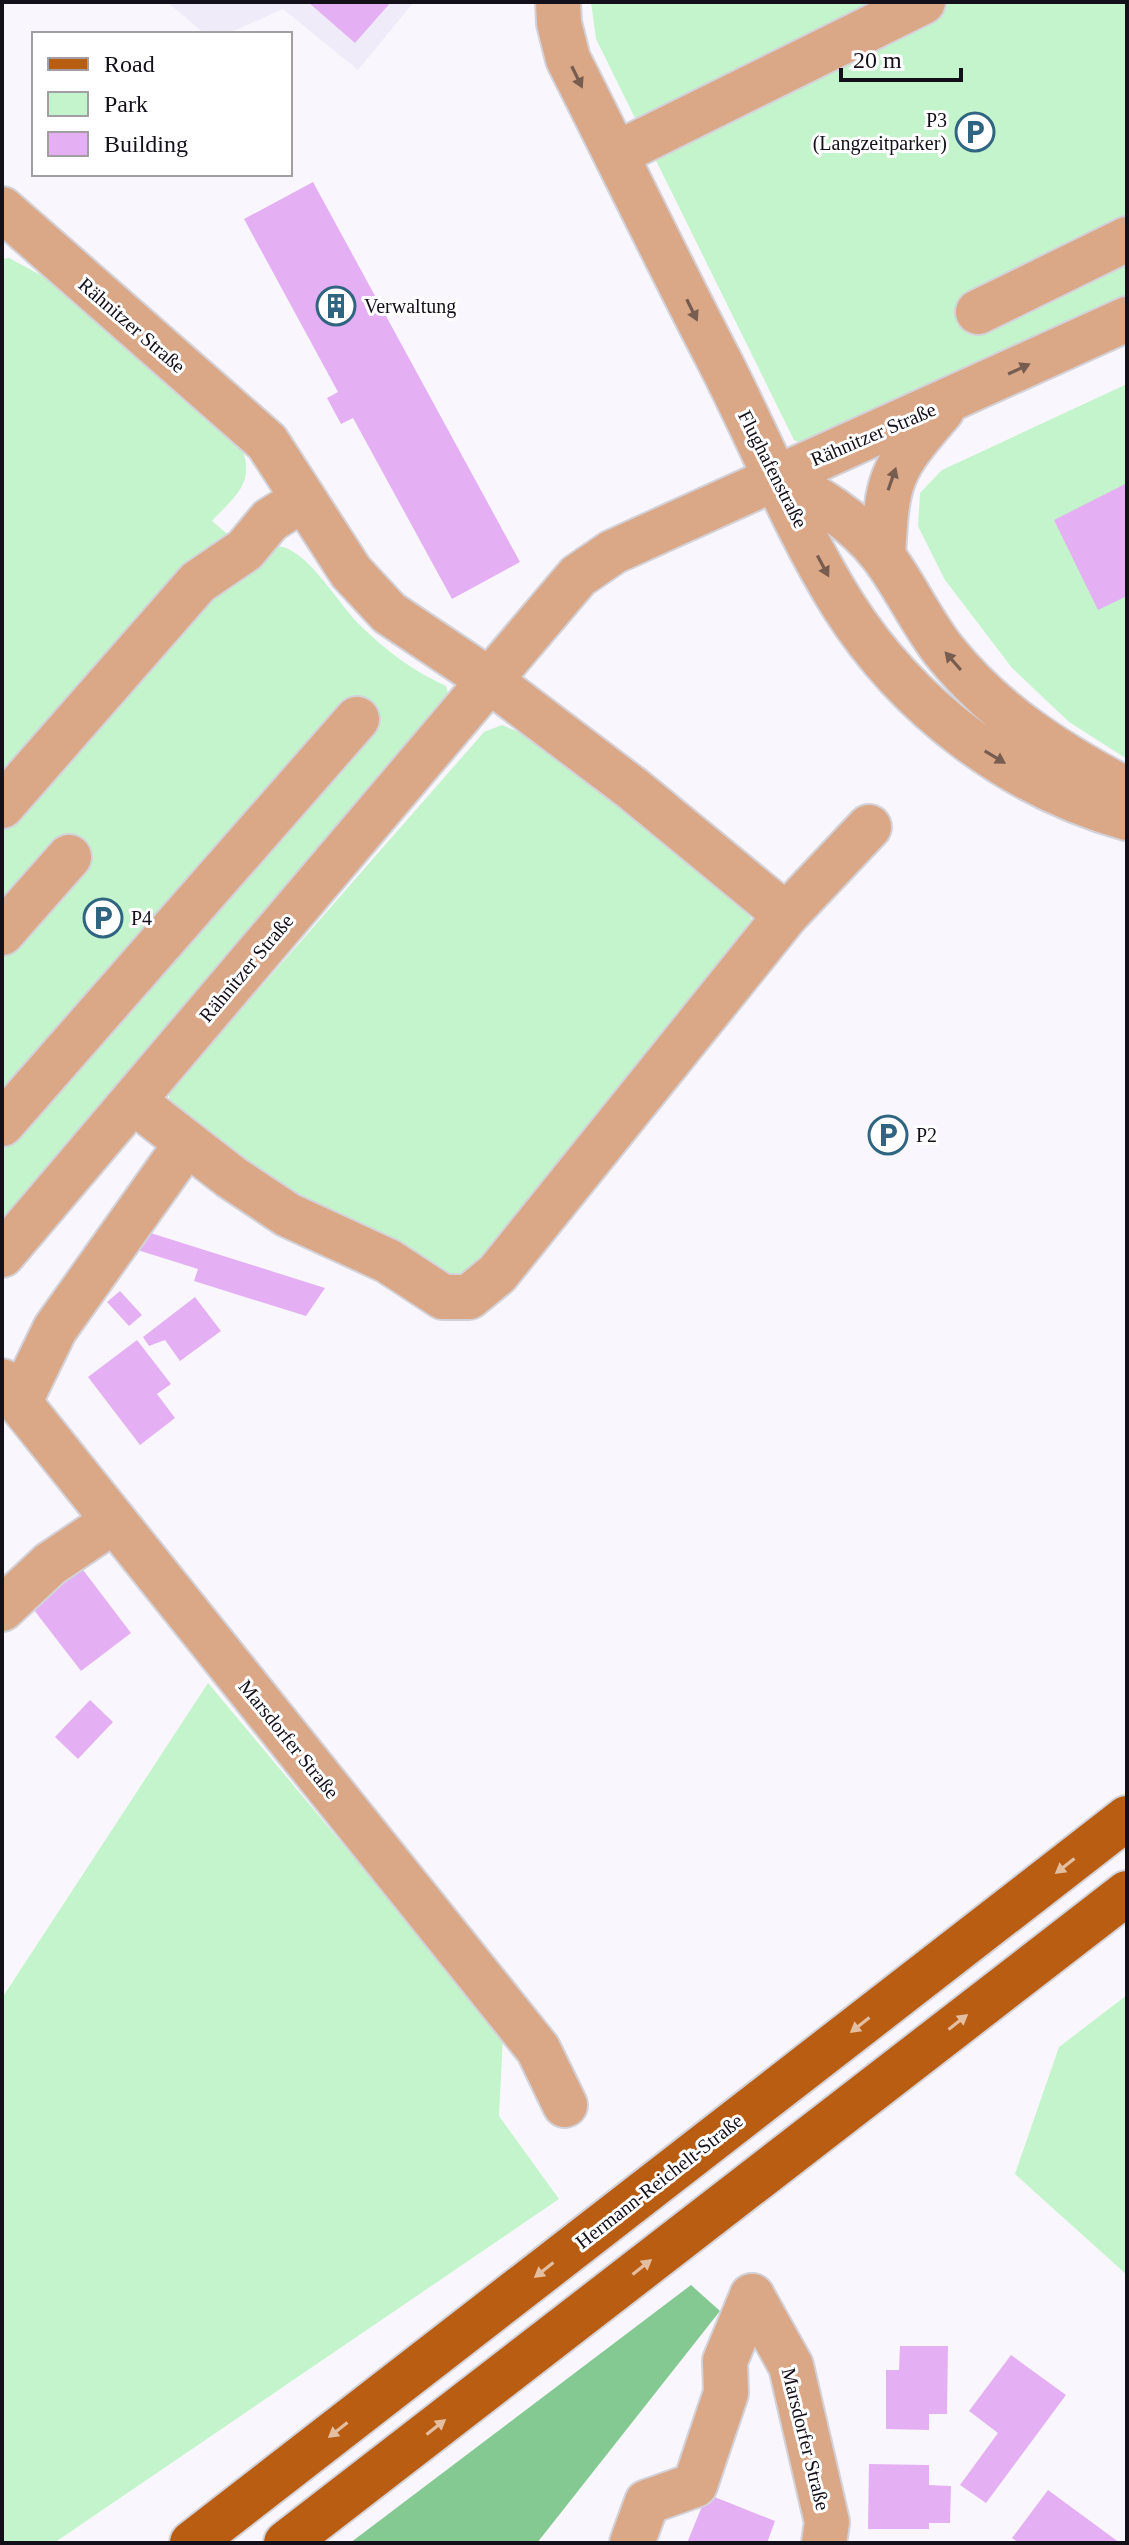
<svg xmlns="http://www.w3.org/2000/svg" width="1129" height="2545" font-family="'Times New Roman',serif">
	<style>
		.built { fill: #f0ebf9 }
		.green { fill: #c4f4cb }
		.forest { fill: #84c991 }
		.building { fill: #e4b0f3 }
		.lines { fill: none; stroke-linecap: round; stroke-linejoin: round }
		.minor-casing { stroke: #d4d2d9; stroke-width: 48 }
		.major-casing { stroke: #d4d2d9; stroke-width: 48 }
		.minor { stroke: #daa787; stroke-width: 44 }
		.major { stroke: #b95d12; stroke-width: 44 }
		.oneway { fill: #775c50 }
		.oneway2 { fill: #e3bea0 }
		.labels { text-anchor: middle; stroke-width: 6; stroke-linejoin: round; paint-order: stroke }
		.poi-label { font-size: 20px; fill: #14101a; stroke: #fff; text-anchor: start }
		.street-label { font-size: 20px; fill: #14101a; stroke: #fff }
	</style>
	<rect width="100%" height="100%" fill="#f9f7fd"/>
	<polygon class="built" points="167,2 414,2 358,70 283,9 227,34 205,34"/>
	<g class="green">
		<polygon points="591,2 1127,2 1127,305 806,445 794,440 596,39"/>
		<path d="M9,258L50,280L242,449C256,483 233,498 212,521L259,561L276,546C306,546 338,604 360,625C385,650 413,671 446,686L450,701L2,1220V259Z"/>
		<polygon points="1127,384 1127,759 1069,722 1012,668 945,580 918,526 920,493 942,470"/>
		<polygon points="502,725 555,747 745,906 754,925 466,1280 441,1279 284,1200 169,1108 169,1092 484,732"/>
		<polygon points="208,1683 503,2036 499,2116 559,2199 54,2543 2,2543 2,1998"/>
		<polygon points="1127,1995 1127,2275 1015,2174 1059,2047"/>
	</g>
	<polygon class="forest" points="691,2285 720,2311 537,2543 350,2543"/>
	<g class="building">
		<polygon points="308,2 391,2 355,43"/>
		<polygon points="313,182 520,562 452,599 353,418 341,424 327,398 338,392 244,219"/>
		<polygon points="1127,483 1127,596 1098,610 1054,520"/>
		<polygon points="138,1229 325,1288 306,1316 194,1281 198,1269 128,1247"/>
		<polygon points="120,1291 142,1315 129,1326 107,1302"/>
		<polygon points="195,1297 221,1331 180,1361 165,1340 149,1346 143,1337"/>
		<polygon points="137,1340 171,1384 157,1394 175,1418 140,1445 88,1377"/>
		<polygon points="77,1562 131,1633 81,1671 27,1601"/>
		<polygon points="90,1700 113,1722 78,1759 55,1737"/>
		<polygon points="900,2346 948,2346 947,2414 929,2414 929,2430 886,2429 886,2370 899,2370"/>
		<polygon points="1011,2355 1066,2395 986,2503 960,2485 998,2433 969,2411"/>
		<polygon points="869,2464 929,2465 929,2485 951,2486 950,2523 929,2523 929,2529 868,2529"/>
		<polygon points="1048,2490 1120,2543 1019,2543 1012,2538"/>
		<polygon points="707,2494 775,2521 767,2543 687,2543"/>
	</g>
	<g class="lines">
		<g class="minor-casing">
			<g id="minor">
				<path d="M558,2L559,23L568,59C619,160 668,262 720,362C761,442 795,528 843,605C907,706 1011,786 1127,818"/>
				<polyline points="616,154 923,2"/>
				<polyline points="2,209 267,442 351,572 389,613 489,680 633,789 786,915"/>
				<polyline points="978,312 1127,239"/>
				<path d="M775,476C815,496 854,519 882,555C905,585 921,622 945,652C994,713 1058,754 1127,790"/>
				<path d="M883,556C887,477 890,470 942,410"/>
				<polyline points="2,806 198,582 245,550 270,520 302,500"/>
				<polyline points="2,933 69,857"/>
				<polyline points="133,1101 231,1177 288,1215 388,1261 443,1297 469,1297 497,1274 786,915 869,827"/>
				<polyline points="2,1124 357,719"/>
				<polyline points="2,1255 578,576 613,552 1127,319"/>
				<polyline points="2,1381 538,2049 565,2105"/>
				<polyline points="19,1403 55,1329 187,1143"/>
				<polyline points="2,1609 50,1564 114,1521"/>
				<polyline points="752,2296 791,2366 827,2522 824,2543"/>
				<polyline points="632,2543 647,2502 695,2485 726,2393 725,2361 752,2296"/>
			</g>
		</g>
		<g class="major-casing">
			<g id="major">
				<polyline points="192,2543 1127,1818"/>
				<polyline points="286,2543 1127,1893"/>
			</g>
		</g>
		<use href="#minor" class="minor"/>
		<use href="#major" class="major"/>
	</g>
	<defs><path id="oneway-solid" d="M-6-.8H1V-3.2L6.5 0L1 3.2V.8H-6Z" transform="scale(2)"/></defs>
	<g class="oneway">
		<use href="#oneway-solid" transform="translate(577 77) rotate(64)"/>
		<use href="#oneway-solid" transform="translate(692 310) rotate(64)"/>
		<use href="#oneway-solid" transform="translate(1019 369) rotate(-25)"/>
		<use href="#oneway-solid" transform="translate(892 479) rotate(-71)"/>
		<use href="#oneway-solid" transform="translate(823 566) rotate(62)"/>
		<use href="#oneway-solid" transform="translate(953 661) rotate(-131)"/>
		<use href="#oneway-solid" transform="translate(995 757) rotate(31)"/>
	</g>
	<g class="oneway2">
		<use href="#oneway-solid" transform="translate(1065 1866) rotate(142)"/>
		<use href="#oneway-solid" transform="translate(958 2022) rotate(-38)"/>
		<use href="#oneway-solid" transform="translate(860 2025) rotate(142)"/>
		<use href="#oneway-solid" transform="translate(642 2267) rotate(-38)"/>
		<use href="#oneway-solid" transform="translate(544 2270) rotate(142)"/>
		<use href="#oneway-solid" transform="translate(436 2427) rotate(-38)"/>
		<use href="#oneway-solid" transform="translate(338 2430) rotate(142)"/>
	</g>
	<defs>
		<g id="parking-ring" transform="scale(2)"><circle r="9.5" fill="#fff" stroke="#306581" stroke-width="1.5"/><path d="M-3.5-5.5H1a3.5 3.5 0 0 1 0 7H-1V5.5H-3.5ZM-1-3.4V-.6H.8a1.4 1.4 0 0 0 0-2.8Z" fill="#306581"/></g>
		<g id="building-ring" transform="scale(2)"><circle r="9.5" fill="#fff" stroke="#306581" stroke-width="1.5"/><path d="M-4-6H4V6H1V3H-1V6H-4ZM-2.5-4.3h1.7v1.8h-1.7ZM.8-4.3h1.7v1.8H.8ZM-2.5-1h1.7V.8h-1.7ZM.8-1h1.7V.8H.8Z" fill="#306581"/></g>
	</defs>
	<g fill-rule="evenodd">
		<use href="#parking-ring" x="975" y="132"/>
		<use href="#building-ring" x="336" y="306"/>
		<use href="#parking-ring" x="103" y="918"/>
		<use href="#parking-ring" x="888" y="1135"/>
	</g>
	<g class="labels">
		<g class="poi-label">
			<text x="947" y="127" text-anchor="end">P3<tspan x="947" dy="23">(Langzeitparker)</tspan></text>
			<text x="364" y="313">Verwaltung</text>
			<text x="131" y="925">P4</text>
			<text x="916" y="1142">P2</text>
		</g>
		<g class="street-label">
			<text transform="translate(132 325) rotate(41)" y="7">Rähnitzer Straße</text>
			<text transform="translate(873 434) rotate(-23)" y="7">Rähnitzer Straße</text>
			<text transform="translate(773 469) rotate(63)" y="7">Flughafenstraße</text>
			<text transform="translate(246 968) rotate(-50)" y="7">Rähnitzer Straße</text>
			<text transform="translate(289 1739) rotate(51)" y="7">Marsdorfer Straße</text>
			<text transform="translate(659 2181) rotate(-38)" y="7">Hermann-Reichelt-Straße</text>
			<text transform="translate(806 2439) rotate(76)" y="7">Marsdorfer Straße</text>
		</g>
	</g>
	<rect width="1129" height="2545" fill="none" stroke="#14101a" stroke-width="8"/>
	<rect x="32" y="32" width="260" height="144" fill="#ffffff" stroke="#a19fa3" stroke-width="2"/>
	<rect x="48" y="58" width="40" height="12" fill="#b95d12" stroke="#a19fa3" stroke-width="2"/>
	<text x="104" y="72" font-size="24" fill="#14101a">Road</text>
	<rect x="48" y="92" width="40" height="24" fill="#c4f4cb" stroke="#a19fa3" stroke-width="2"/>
	<text x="104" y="112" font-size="24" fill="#14101a">Park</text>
	<rect x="48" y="132" width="40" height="24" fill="#e4b0f3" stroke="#a19fa3" stroke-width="2"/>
	<text x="104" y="152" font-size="24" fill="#14101a">Building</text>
	<path d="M841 68v12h120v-12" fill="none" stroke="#14101a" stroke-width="4"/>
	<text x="853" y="68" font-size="24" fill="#14101a" stroke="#ffffff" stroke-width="6" paint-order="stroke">20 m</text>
</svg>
